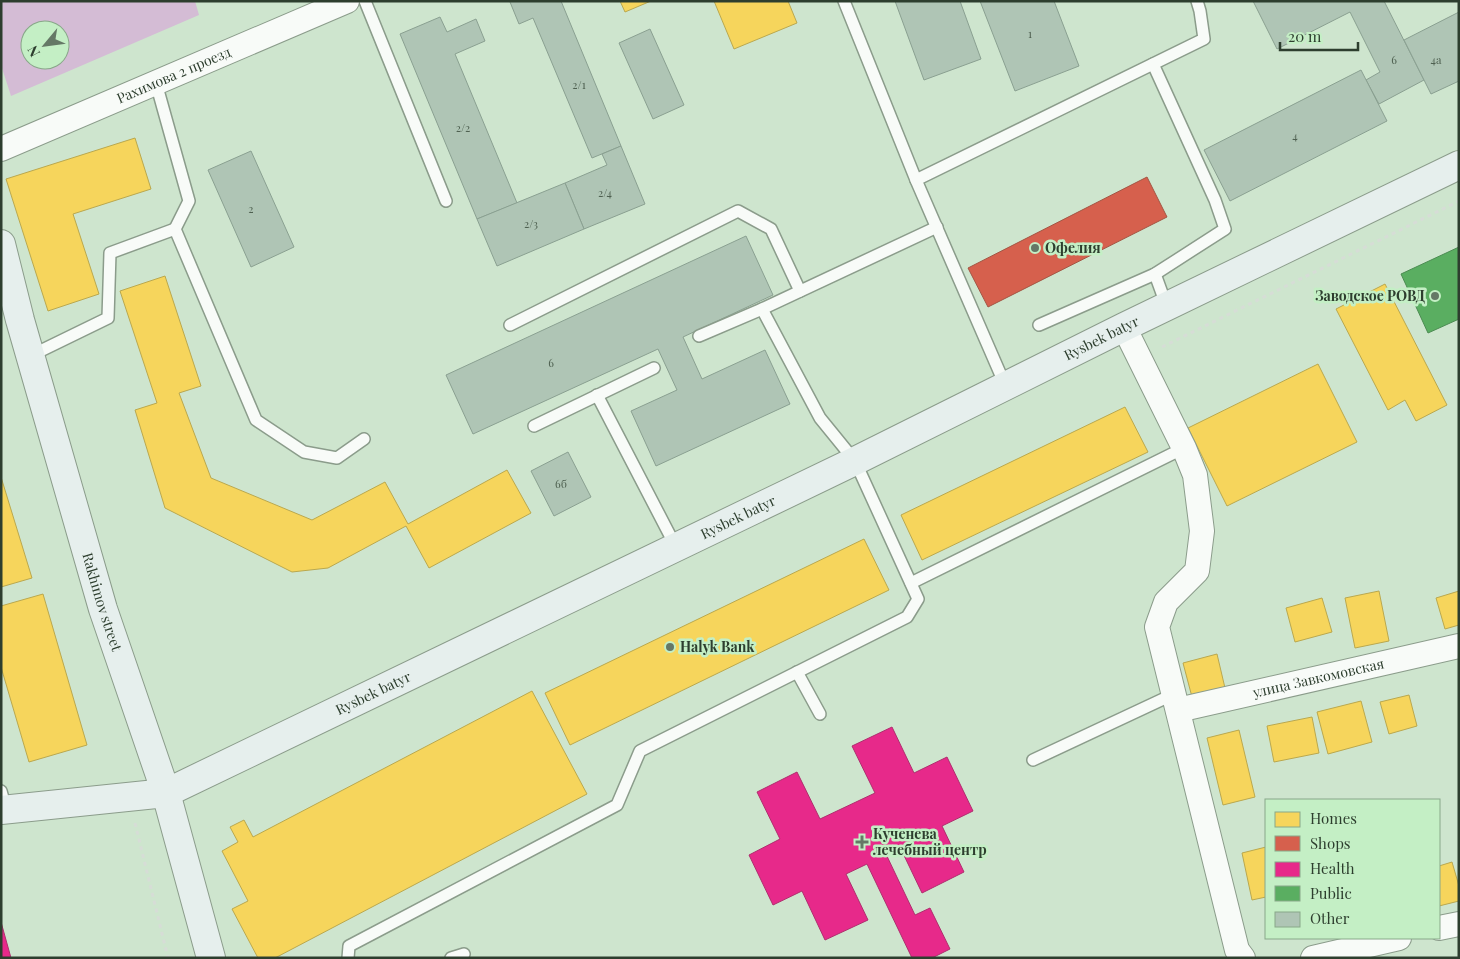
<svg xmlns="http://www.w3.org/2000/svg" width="1460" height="959" font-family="'Playfair Display',serif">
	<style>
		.green { fill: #d4bcd5; fill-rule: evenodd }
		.homes { fill: #f6d55c; stroke: #baa84e }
		.shops { fill: #d6604d; stroke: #a35644 }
		.health { fill: #e7298a; stroke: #af2f6e }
		.public { fill: #5aae61; stroke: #4c8c52 }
		.building { fill: #afc5b5; stroke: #8aa091 }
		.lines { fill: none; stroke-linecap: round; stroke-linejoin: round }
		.lane-casing { stroke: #8b9c8b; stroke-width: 14 }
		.street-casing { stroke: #8b9c8b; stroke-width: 26 }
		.secondary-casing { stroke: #8b9c8b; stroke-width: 30 }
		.path { stroke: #d6ddd6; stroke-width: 3; stroke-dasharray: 4 4; stroke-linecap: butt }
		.lane { stroke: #f8fbf8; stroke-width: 11 }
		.street { stroke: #f8fbf8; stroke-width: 24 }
		.secondary { stroke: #e6efed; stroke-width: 28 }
		.poi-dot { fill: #657866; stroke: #c4efc5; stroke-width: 2 }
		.labels { text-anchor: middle; stroke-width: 5; stroke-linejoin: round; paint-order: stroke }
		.number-label { font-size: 11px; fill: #4e6050 }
		.street-label { font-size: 14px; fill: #2d3e2e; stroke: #c4efc5 }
		.poi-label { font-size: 14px; font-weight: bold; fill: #2d3e2e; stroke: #c4efc5; text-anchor: start }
	</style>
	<rect width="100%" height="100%" fill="#cee5ce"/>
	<path class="green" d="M1,1H195L199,15L11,96L1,65ZM30,30H60V60H30Z"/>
	<g class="homes">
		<polygon points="620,1 651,1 625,12"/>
		<polygon points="714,1 788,1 797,23 734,49"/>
		<polygon points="135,138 151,189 73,214 99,294 48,311 6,179"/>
		<polygon points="165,276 201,386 179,393 211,478 312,520 385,482 408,524 507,470 531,513 429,568 406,526 328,568 292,572 165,508 135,410 157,403 120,291"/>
		<polygon points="1385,284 1447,405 1416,421 1405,400 1388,410 1336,309"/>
		<polygon points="1318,364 1357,442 1227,506 1188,428"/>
		<polygon points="1125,407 1148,452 922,560 901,515"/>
		<polygon points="1,477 32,578 1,587"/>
		<polygon points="864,539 889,590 570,745 545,693"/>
		<polygon points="1379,591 1389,641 1355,648 1345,598"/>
		<polygon points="1459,591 1459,625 1445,629 1436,598"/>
		<polygon points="43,594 87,745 29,762 1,667 1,606"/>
		<polygon points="1322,598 1332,632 1295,642 1286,608"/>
		<polygon points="1217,654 1225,688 1192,697 1183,663"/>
		<polygon points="532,691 587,794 275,958 258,958 232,909 248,901 222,851 238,842 230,827 244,820 253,837"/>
		<polygon points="1409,695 1417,726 1389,734 1380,702"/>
		<polygon points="1361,701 1372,742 1328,754 1317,712"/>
		<polygon points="1312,717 1319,753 1274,762 1267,726"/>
		<polygon points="1239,730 1255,797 1223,805 1207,738"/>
		<polygon points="1266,847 1266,897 1252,900 1242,853"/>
		<polygon points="1452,862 1459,886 1459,901 1439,906 1439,866"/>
	</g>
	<polygon class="shops" points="1147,177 1167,217 988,307 968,268"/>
	<g class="health">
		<polygon points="892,727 914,773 947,757 973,811 942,826 964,872 922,893 899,845 885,852 915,915 930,908 950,949 932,958 912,958 867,864 846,874 868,920 825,940 802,891 773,905 749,855 780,839 757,792 797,772 820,819 875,793 852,746"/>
		<polygon points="1,922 11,958 1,958"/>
	</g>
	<polygon class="public" points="1459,247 1459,319 1428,333 1401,274"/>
	<g class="building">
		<polygon points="511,1 561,1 621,146 592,158 533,18 519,24 510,2"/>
		<polygon points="895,1 960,1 981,59 924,80"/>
		<polygon points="980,1 1054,1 1079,66 1015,91"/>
		<polygon points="1253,1 1384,1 1424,80 1379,104 1366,80 1380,72 1350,12 1277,49"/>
		<polygon points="1459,12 1459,81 1431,94 1404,40"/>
		<polygon points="440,17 447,32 476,19 485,41 455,54 517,203 477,219 400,34"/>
		<polygon points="650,29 684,105 653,119 619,43"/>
		<polygon points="1361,70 1387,121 1230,201 1204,150"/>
		<polygon points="621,146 645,204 584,229 565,183 607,165 602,154"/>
		<polygon points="251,151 294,247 251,267 208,170"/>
		<polygon points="565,183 584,229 497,266 477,219"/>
		<polygon points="746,236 773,295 683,337 702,379 765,350 790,404 656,466 631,411 677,390 658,349 473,434 446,375"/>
		<polygon points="568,452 591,497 554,516 531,471"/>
	</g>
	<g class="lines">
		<g class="lane-casing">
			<g id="lane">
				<polyline points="365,1 446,201"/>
				<polyline points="844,1 916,180 1006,387"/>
				<polyline points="156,83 189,201 175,229 256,420 304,452 337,458 364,439"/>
				<polyline points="916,180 1204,39 1200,11 1197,1"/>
				<polyline points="1155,274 1167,307"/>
				<polyline points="510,325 738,211 771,229 800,291"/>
				<polyline points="1039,325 1155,274 1225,229 1215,200 1153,64"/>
				<polyline points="699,336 762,309 937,227"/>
				<polyline points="30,356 108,318 110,253 175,229"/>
				<polyline points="597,395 676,547"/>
				<polyline points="534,426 654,368"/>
				<polyline points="911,583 1184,448"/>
				<polyline points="797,672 820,714"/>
				<polyline points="1033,760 1174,694"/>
				<polyline points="1,791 6,809"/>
				<polyline points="348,958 349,946 617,805 640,751 907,617 918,599 855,461 820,418 762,309"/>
				<polyline points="451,958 464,954"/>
			</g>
		</g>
		<g class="street-casing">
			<g id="street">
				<path id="s1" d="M1,149L347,1"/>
				<polyline points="1124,327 1184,448 1195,475 1202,531 1197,571 1166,602 1157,627 1237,950 1243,958"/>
				<path id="s2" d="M1178,710L1459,646"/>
				<polyline points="1439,928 1459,924"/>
				<polyline points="1313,958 1399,938"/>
			</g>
		</g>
		<g class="secondary-casing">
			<g id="secondary">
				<path id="s3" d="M1,244L20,320L103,609L166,793L211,958"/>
				<path id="s4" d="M1,810L166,793L855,461L1124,327L1459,165"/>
			</g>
		</g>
		<g class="path">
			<polyline points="1162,347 1459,201"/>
			<polyline points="135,823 168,958"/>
		</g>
		<use href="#lane" class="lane"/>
		<use href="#street" class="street"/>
		<use href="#secondary" class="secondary"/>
	</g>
	<g class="poi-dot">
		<circle cx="1035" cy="248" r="5"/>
		<circle cx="1435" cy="296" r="5"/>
		<circle cx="670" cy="647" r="5"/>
		<path d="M859.5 834.5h5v5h5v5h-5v5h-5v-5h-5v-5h5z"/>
	</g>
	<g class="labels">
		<g class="number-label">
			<text x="1030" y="38">1</text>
			<text x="1394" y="64">6</text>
			<text x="1436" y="64">4а</text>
			<text x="579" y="89">2/1</text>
			<text x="463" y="132">2/2</text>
			<text x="1295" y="140">4</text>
			<text x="605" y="197">2/4</text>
			<text x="251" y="213">2</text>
			<text x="531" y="228">2/3</text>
			<text x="551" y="367">6</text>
			<text x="561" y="488">6б</text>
		</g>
		<g class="street-label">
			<text dy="5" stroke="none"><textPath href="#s1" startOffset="188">Рахимова 2 проезд</textPath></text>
			<text dy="5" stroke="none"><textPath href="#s4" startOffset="1206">Rysbek batyr</textPath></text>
			<text dy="5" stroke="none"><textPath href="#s4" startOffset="801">Rysbek batyr</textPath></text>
			<text dy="5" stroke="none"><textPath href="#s3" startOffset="372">Rakhimov street</textPath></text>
			<text dy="5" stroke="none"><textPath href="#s2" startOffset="144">улица Завкомовская</textPath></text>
			<text dy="5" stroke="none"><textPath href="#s4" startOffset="396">Rysbek batyr</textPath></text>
		</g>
		<g class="poi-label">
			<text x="1045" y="253">Офелия</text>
			<text x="1425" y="301" text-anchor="end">Заводское РОВД</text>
			<text x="680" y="652">Halyk Bank</text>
			<text x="873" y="839">Кученева<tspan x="873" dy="16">лечебный центр</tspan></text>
		</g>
	</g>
	<rect width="1460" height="959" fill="none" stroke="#2d3e2e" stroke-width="5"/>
	<rect x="1265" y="799" width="175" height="140" fill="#c4efc5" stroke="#88a889"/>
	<rect x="1275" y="812" width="25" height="15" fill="#f6d55c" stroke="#88a889"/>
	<text x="1310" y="824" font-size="15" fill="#2d3e2e">Homes</text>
	<rect x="1275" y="836" width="25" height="15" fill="#d6604d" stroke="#88a889"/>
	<text x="1310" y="849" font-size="15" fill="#2d3e2e">Shops</text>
	<rect x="1275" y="862" width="25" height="15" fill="#e7298a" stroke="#88a889"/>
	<text x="1310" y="874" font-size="15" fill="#2d3e2e">Health</text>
	<rect x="1275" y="886" width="25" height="15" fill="#5aae61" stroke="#88a889"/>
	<text x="1310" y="899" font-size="15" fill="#2d3e2e">Public</text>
	<rect x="1275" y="912" width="25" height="15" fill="#afc5b5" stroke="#88a889"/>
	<text x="1310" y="924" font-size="15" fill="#2d3e2e">Other</text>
	<g transform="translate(45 45) rotate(241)"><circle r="24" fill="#c4efc5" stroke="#88a889"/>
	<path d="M0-4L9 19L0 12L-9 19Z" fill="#657866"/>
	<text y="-8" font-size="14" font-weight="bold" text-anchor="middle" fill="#2d3e2e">N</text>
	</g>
	<path d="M1280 42v8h78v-8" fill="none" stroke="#2d3e2e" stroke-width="2.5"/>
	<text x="1288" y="42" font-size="15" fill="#2d3e2e" stroke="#c4efc5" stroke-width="4" paint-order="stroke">20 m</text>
</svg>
